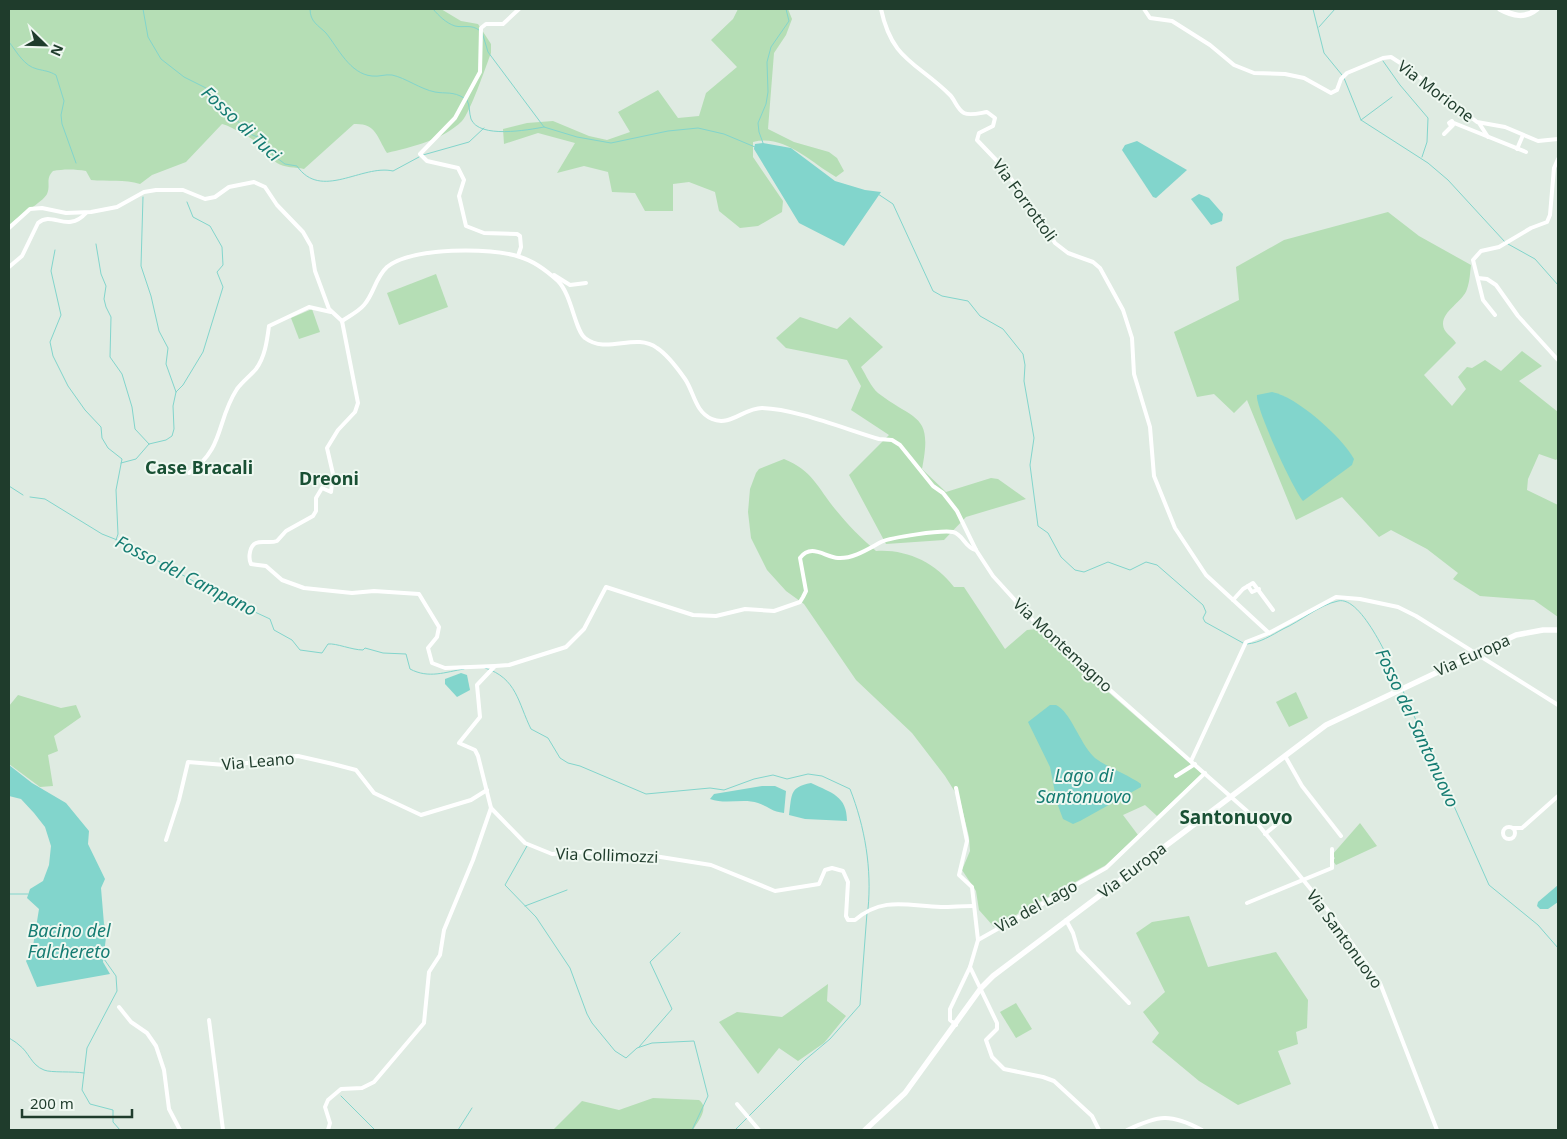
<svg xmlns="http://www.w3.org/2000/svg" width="1567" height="1139" font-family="'Noto Sans',sans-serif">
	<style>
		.green { fill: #b5deb5 }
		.water { fill: #82d5cc }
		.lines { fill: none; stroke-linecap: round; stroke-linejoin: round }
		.stream { stroke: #82d5cc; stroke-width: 1 }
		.street { stroke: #fff; stroke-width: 4 }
		.secondary { stroke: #fff; stroke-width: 5.5 }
		.labels { text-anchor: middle; stroke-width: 4; stroke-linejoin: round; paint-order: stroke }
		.street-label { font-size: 16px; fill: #1f3c2c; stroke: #eff8f1 }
		.water-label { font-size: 18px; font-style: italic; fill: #157c72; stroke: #eff8f1 }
		.neighbourhood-label { font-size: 18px; font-weight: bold; fill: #195034; stroke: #eff8f1 }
		.quarter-label { font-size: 19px; font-weight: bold; fill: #195034; stroke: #eff8f1 }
	</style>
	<rect width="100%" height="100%" fill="#dfebe2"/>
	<g class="green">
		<path d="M9,9H441L461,21L478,24L491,44V53C486,66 470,113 462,121C443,140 411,147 387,153C377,137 376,123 354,124L304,169C296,167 284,168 277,163C271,159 268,152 264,147C258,142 229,125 222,124L186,162L152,175L140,184C125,179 107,182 91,180L86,171C75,169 63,169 53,171C45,179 51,185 47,194C43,202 17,217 9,225Z"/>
		<path d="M738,9H788L792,19L786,35L774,53L768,129L794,142L829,152L837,158L844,171L836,177C810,162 784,134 753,142V157L783,201L782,212L758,226L740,228L719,211L715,192L689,182L673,184V211H645L635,193L612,192L608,172L584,166L557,173L575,143L538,133L504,144L503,129L527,123L553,121L589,136L607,140L630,132L618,112L658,90L678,118L699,116L706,93L737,67L711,40L733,19Z"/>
		<path d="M1388,212L1419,236L1471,265C1470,272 1470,281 1467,289C1463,302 1443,310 1443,324C1443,333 1452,336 1456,343L1424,375L1452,406L1466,389L1458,377L1467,367L1472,368L1485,360L1501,371L1522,351L1542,366L1519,381L1558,412V458L1556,460L1539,454L1528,479L1527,490L1558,505V617L1534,600L1480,596L1453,579L1458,573L1427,549L1391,530L1379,537L1342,497L1296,520L1247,400L1234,413L1214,394L1197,397L1174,332L1239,300L1236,267L1284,240Z"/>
		<polygon points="436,274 448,307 399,325 387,293"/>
		<polygon points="312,309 320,332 299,339 291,318"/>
		<path d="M800,317L837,329L850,317L883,347L861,367C866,375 871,387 878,393C916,422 933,413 922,469L946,492L991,478L998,479L1026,499L966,517L944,540L886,544L849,475L889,435L851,410L861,386L847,360L786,348L776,338Z"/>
		<path d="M784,459C812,470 818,488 835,509C848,525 861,538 876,551C906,549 935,562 954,587H964L1005,649L1027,630L1036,629L1202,774L1157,816L1145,805L1123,815L1138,835L1106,865L994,927L979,910L976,891L962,870L970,851L969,837L960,800L945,776L912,733L856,680L804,604L786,591L767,570L751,538L748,512L750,489L756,473L759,469Z"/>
		<polygon points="1296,692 1308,718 1289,727 1276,702"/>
		<polygon points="18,695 61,708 76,705 81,717 54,736 58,751 48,755 53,786 40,787 9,764 9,706"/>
		<polygon points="1360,823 1377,846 1336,865 1333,861 1335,858 1332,855"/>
		<polygon points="1189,916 1208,967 1276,952 1308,1000 1307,1028 1296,1032 1298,1044 1278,1051 1291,1084 1238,1105 1199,1081 1152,1042 1159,1033 1143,1012 1165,992 1136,933 1152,922"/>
		<polygon points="828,984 827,1001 846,1016 824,1043 798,1061 779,1048 758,1074 719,1022 737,1012 782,1017"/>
		<polygon points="1016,1003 1032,1029 1016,1038 1000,1012"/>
		<path d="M653,1098L699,1100C710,1108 698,1121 693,1130H553L582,1101L619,1110Z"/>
	</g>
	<g class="water">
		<polygon points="1137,141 1187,170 1156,198 1153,197 1122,150 1125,145"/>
		<polygon points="763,143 791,148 835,181 865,190 881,192 844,246 799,223 754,149 755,144"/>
		<polygon points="1199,194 1209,198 1223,214 1222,221 1211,225 1191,199"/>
		<path d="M1272,392C1296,396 1342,437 1354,459L1352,465L1303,501C1294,491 1255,408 1257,395Z"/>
		<polygon points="461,673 467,675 470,690 457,697 445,684 445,679"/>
		<path d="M1050,705H1056C1070,711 1080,743 1093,756C1100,764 1129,775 1141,784V787L1080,821L1073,824L1063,819L1057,803L1050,767L1028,722Z"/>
		<polygon points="9,765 32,783 66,803 89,831 88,844 105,879 101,888 104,924 107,929 103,962 110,974 37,987 26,961 32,952 39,909 27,898 30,889 43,881 49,865 51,846 45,827 34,813 21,799 9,796"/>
		<path d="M811,783C832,793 847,796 847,821L805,819L789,815C792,795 789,787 811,783Z"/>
		<path d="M762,786H775L786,791L784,813C770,811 768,806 758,803C743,798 726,805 710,799L714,794Z"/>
		<polygon points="1558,885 1558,902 1548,909 1540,909 1537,906 1538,902"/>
	</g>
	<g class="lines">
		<g class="stream">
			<path d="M143,9L148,37L161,59L184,77L206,88L250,134L263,139L273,155L285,164L297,166C321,201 362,164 393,171L419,157"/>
			<path d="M310,9C310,22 318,25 326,33C338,48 350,74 372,76C379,77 385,74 392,75C406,78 420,89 435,92C446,94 453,91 464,98"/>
			<path d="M433,9C439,16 446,23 455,26C463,28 471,24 479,30"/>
			<polyline points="1293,9 1294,9"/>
			<polyline points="1313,9 1324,53 1342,75"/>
			<polyline points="1319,27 1335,9"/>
			<polyline points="482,32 488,52 544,127 577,137 611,143 668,131 698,128 724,134 755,147"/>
			<path d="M9,42C17,52 24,66 37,69C45,71 49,71 56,75L64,101L61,115L62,124L76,163"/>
			<polyline points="1383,61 1400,85 1428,118 1427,142 1422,157"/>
			<polyline points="1344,78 1361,120 1428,163 1448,180 1505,242"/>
			<path d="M467,100C470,105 469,113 471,119C479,139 528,130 544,127"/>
			<polyline points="1361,120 1392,97"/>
			<polyline points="763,143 759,132 758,123 766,104 768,92 767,62 771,47 789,21 786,9"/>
			<polyline points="423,155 469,142 484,128"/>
			<polyline points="878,194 893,204 933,291 942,296 968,301 980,316 1003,329 1023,354 1025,365 1024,381 1034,438 1030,465 1038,526 1048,533 1061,557 1075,570 1084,572 1108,562 1130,570 1146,562 1157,565 1203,605 1206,612 1203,618 1205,622 1243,643"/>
			<polyline points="143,197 141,266 151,296 159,331 168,348 166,364 176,392"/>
			<polyline points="96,244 101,274 106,286 104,299 106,307 111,317 110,357 122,374 132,407 135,429 149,444"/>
			<polyline points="1508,244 1535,259 1558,285"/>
			<polyline points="55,250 51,271 61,315 50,342 53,356 68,386 85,410 101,427 102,438 108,448 122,459 116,490 118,534 116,540"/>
			<polyline points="121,463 136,459 149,444 166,440 172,436 174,429 173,406 176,392 183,385 203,352 223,287 217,272 223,265 222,247 210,226 193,217 187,202"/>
			<polyline points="9,486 23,495"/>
			<path d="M30,497L45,499L102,534L130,545L216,594L270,619L274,630L292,640L300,650L322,653L328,644C336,643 352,650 363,650L365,648L383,653L406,654L410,669C429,679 445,672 464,669"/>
			<path d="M1247,644C1260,643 1272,635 1283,629C1301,621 1319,605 1338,601C1362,595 1393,668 1401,687"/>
			<path d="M485,668C517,678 518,703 531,729L548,738L560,758L568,763L580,766L646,794L710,788L724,790L754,779L773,775L787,779L808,774L822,776L850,789C865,827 872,869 868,909"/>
			<polyline points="1403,691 1489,885 1538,925 1558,948"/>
			<polyline points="527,846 505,885 536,917 570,968 587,1014 592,1023 615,1051 626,1058 637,1048 652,1043 694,1041 708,1096 692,1130"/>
			<polyline points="9,894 28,894"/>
			<polyline points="525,906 567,890"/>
			<polyline points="104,959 116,976 117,991 87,1048 82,1090 90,1104 113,1110 113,1122 120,1130"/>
			<path d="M9,1038C12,1040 16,1042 19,1045C29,1052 31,1065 44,1070C51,1073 73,1071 84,1073"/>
			<polyline points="639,1047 672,1009 650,962 680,933"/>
			<polyline points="341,1096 375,1130"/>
			<polyline points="458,1130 472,1108"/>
			<polyline points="735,1130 805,1060 830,1039 860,1005 867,913"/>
		</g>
		<g class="street">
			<path d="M881,9C892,61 917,62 950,95C955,100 957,109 964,113C970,116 980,113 987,112L995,118L993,126L979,133L977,140L998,162L1036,211L1055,243L1068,253L1093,262L1100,268L1123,310L1132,338L1134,374L1150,427L1154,476L1175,528L1206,575L1269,633"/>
			<polyline points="1144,9 1150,18 1172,21 1210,45 1234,65 1254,73 1285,74 1304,78 1331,93 1337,90 1341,79 1347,73 1383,58 1391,57 1408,68 1477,122 1505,127 1538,141 1558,139"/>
			<polyline points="1454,123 1526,152"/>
			<polyline points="1479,123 1488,137"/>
			<polyline points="1444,134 1453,125 1452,121 1449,123 1451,126"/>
			<polyline points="1517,149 1523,135"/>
			<polyline points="9,228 30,209 42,208 66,213 91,212 117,207 144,192 156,190 183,190 205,199 215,197 229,187 254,182 265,187 277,205 303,232 311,246 315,271 329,309 342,321"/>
			<polyline points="518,256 521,247 520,236 517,234 484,233 466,226 459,196 464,180 458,168 427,161 420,154 455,118 480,72 481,28 486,24 503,24 519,9"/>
			<path d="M9,267L22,256L38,223C52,210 67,234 86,213"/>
			<polyline points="554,275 570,285 586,283"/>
			<polyline points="1478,278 1487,279 1496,285 1518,316 1558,360"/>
			<polyline points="1495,315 1483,300 1473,260 1481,251 1499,247 1531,228 1547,222 1550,215 1554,168 1558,159"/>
			<path d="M342,321C349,316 358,312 364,305C374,294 375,278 387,267C412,247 491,247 520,257C534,261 547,271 558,281C572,295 575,331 585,338C607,355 635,332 657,348C668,355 678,369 685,379C694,392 695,412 712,419C730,427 744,408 762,408C796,409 845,429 879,439L892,440L900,445L933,486L943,493L957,511L976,550L993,576L1041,629L1247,811L1331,914L1380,983L1437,1130"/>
			<path d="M342,321L358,403L355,412L338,430L327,448L333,474L331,492L322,488L316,498V511L313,516L286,531L277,541C267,545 253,536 250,552C249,557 249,560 251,564L266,566L282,580L304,588L352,593L374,591L419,594L439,627L437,637L428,648L432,663L445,668L495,666"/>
			<path d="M189,473C225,448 216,421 237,389C242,382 250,376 256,369C265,357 267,341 269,326L309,307L331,312"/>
			<polyline points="1248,586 1252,592 1259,589"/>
			<polyline points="1233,600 1243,589 1253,583 1273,610"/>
			<polyline points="1285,756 1302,786 1341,836"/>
			<polyline points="1191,761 1246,642 1269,633 1336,597 1360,599 1398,607 1416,616 1558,705"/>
			<polyline points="1176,776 1195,764"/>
			<path d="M491,808L525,843L552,854L576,852L648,855L711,865L775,891L819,884L825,870L832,868L843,871L848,882L846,916L848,920H855C883,896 908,906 941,907C952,907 962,906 973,906"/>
			<circle cx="1509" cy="833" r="6"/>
			<polyline points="1513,828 1522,828 1558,796"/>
			<polyline points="1265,834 1283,819 1285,814"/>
			<polyline points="166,840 179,800 188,762 225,765 258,762 278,757 298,756 333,764 356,770 374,793 421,815 471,800 487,790"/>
			<polyline points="1247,903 1332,868 1332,849"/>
			<polyline points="1066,920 1073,933 1078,950 1129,1003"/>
			<polyline points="978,940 1106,868 1205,773"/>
			<polyline points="970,967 997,1023 997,1029 986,1040 992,1057 1004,1069 1043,1077 1054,1081 1092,1116 1099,1130"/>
			<polyline points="119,1007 131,1022 147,1033 156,1046 164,1070 169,1109 180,1130"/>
			<polyline points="209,1020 223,1130"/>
			<polyline points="956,1025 950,1020 950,1009 970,967 978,940 972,887 959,875 967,841 956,788"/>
			<polyline points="737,1104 759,1130"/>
			<path d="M328,1130L330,1123L325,1107L328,1100L341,1089L362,1088L374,1082L424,1023L429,972L440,955L444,930L473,860L491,808L478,756L475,750L459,743L480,717L477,685L495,666L509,665L566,647L584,629L606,587L693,615L716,616L745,609L774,611L800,602L803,597L806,591L800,558C811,543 825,557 838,558C853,559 868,549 881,542C892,537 941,530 953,532C963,534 965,548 976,550"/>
			<path d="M1127,1130C1159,1115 1170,1113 1202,1130"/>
		</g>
		<g class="secondary">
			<path d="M1500,9C1513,16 1525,19 1537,9"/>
			<polyline points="865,1130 905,1093 981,988 993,976 1326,725 1516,635 1543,630 1558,630"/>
		</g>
	</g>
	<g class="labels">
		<g class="street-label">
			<text transform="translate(1436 91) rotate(37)" y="6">Via Morione</text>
			<text transform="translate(1025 200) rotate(54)" y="6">Via Forrottoli</text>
			<text transform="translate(1063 645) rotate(43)" y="6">Via Montemagno</text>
			<text transform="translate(1472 655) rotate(-24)" y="6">Via Europa</text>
			<text transform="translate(258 761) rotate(-5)" y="6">Via Leano</text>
			<text transform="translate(607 855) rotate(2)" y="6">Via Collimozzi</text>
			<text transform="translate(1132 870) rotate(-37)" y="6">Via Europa</text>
			<text transform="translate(1036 906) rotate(-29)" y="6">Via del Lago</text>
			<text transform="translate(1345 939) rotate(54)" y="6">Via Santonuovo</text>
		</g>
		<g class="water-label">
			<text transform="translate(241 124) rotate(43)" y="6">Fosso di Tuci</text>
			<text transform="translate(186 576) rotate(27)" y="6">Fosso del Campano</text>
			<text transform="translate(1417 728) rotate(65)" y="6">Fosso del Santonuovo</text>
			<text x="1084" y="782">Lago di<tspan x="1084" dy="21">Santonuovo</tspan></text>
			<text x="69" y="937">Bacino del<tspan x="69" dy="21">Falchereto</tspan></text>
		</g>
		<g class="neighbourhood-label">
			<text x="199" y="474">Case Bracali</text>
			<text x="329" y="485">Dreoni</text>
		</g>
		<g class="quarter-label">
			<text x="1236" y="824">Santonuovo</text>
		</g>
	</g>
	<rect width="1567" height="1139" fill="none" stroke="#1f3c2c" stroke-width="20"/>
	<g transform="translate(45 45) rotate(113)" stroke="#eff8f1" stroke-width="4" paint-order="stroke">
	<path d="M0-4L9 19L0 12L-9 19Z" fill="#1f3c2c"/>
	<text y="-8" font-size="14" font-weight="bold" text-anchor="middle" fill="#1f3c2c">N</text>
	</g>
	<path d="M22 1109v8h110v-8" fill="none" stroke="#1f3c2c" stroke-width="2.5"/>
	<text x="30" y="1109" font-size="15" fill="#1f3c2c" stroke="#eff8f1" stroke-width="4" paint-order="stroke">200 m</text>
</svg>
